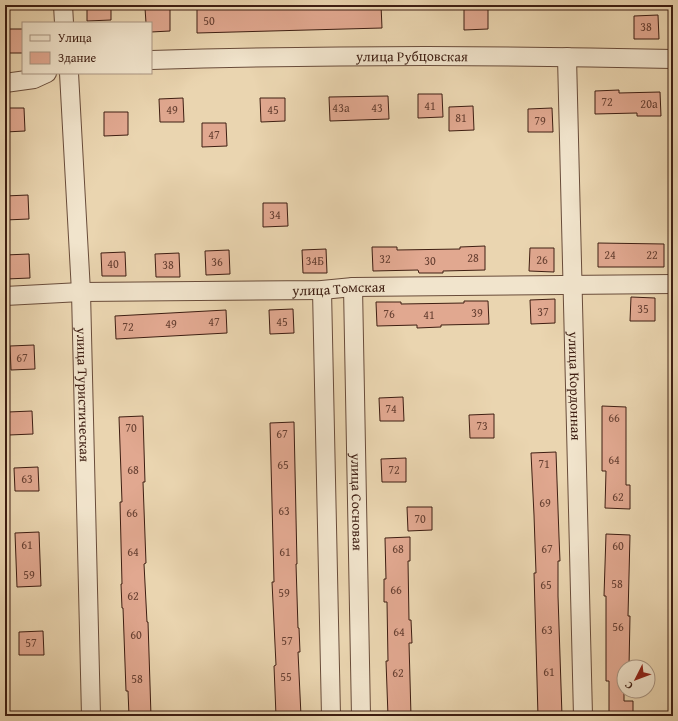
<svg xmlns="http://www.w3.org/2000/svg" width="678" height="721" font-family="'Gentium Book Plus',serif">
	<style>
		.building { fill: #e1a890; stroke: #3e1e12 }
		.lines { fill: none; stroke-linecap: round; stroke-linejoin: round }
		.minor-casing { stroke: #694c3a; stroke-width: 20 }
		.minor { stroke: #f1e4cc; stroke-width: 18 }
		.labels { text-anchor: middle; stroke-width: 4; stroke-linejoin: round; paint-order: stroke }
		.number-label { font-size: 12px; fill: #674032 }
		.street-label { font-size: 14px; fill: #3e1e12; stroke: #f1e4cc }
	</style>
	<rect width="100%" height="100%" fill="#ead5b0"/>
	<filter id="stains"><feTurbulence type="fractalNoise" baseFrequency=".005" numOctaves="4"/><feColorMatrix values="0 0 0 0 .2 0 0 0 0 .09 0 0 0 0 .02 0 0 0 .5 -.17"/></filter>
	<radialGradient id="worn" r=".72"><stop offset=".6" stop-color="#630" stop-opacity="0"/><stop offset="1" stop-color="#630" stop-opacity=".3"/></radialGradient>
	<g class="building">
		<polygon points="87,5 111,5 111,20 87,21"/>
		<polygon points="357,5 381,5 382,28 197,33 197,9"/>
		<polygon points="464,6 488,6 488,29 464,30"/>
		<polygon points="145,8 170,8 170,31 151,32 151,23 146,23"/>
		<polygon points="658,15 659,39 634,39 634,16"/>
		<rect x="5" y="29" width="18" height="24"/>
		<polygon points="619,90 619,93 660,92 661,116 637,116 637,113 595,114 595,91"/>
		<polygon points="418,94 442,94 443,117 418,118"/>
		<polygon points="388,96 389,119 330,121 329,97"/>
		<polygon points="183,98 184,122 160,122 159,99"/>
		<polygon points="260,98 285,98 285,121 261,122"/>
		<polygon points="473,106 474,130 449,131 449,107"/>
		<polygon points="5,108 24,108 25,131 5,132"/>
		<polygon points="552,108 553,132 528,132 528,109"/>
		<polygon points="104,112 128,112 128,135 104,136"/>
		<polygon points="202,123 226,123 227,146 202,147"/>
		<polygon points="28,195 29,219 5,220 5,196"/>
		<polygon points="263,203 287,203 288,226 263,227"/>
		<polygon points="598,243 664,244 664,267 598,267"/>
		<polygon points="485,246 485,270 443,271 443,273 419,273 418,270 373,271 372,247 397,247 397,250 460,249 460,247"/>
		<polygon points="530,248 554,248 554,272 529,271"/>
		<polygon points="326,249 327,273 303,273 302,250"/>
		<polygon points="229,250 230,274 206,275 205,251"/>
		<polygon points="125,252 126,276 102,276 101,253"/>
		<polygon points="179,253 180,277 156,277 155,254"/>
		<polygon points="29,254 30,278 6,279 5,255"/>
		<polygon points="631,297 655,298 655,321 630,321"/>
		<polygon points="555,299 555,323 531,324 530,300"/>
		<polygon points="464,301 488,301 489,324 441,325 441,327 417,328 417,325 377,326 376,302 401,302 401,304 464,303"/>
		<polygon points="293,309 294,333 270,334 269,310"/>
		<polygon points="226,310 227,333 116,339 115,316"/>
		<polygon points="34,345 35,369 11,370 10,346"/>
		<polygon points="403,397 404,421 380,421 379,398"/>
		<polygon points="602,406 626,407 626,485 630,485 630,509 605,508 606,471 602,471"/>
		<polygon points="32,411 33,434 9,435 8,412"/>
		<polygon points="494,414 494,438 470,438 469,415"/>
		<polygon points="143,416 145,482 143,482 146,563 144,564 147,622 148,622 151,716 129,716 128,691 126,691 123,608 122,608 121,584 122,584 120,502 122,502 119,417"/>
		<polygon points="294,422 297,564 296,564 298,628 299,628 300,652 298,652 301,716 276,716 274,666 276,665 272,582 274,582 270,423"/>
		<polygon points="556,452 559,537 560,561 558,561 558,596 562,716 538,716 534,573 536,573 534,515 531,453"/>
		<polygon points="406,458 406,482 382,482 381,459"/>
		<polygon points="38,467 39,491 15,491 14,468"/>
		<polygon points="407,507 432,507 432,530 408,531"/>
		<polygon points="39,532 41,586 17,587 15,533"/>
		<polygon points="606,534 630,535 628,616 630,616 629,667 624,667 624,701 633,701 633,716 609,716 609,681 606,681 606,596 604,596"/>
		<polygon points="410,537 410,561 408,561 409,620 411,620 412,643 409,643 411,716 388,716 386,661 388,661 387,602 384,602 384,579 386,579 385,538"/>
		<polygon points="43,631 44,655 19,655 19,632"/>
	</g>
	<g class="lines">
		<g class="minor-casing">
			<g id="minor">
				<polyline points="63,5 64,23"/>
				<path id="s1" d="M567,57L583,716"/>
				<path id="s2" d="M151,60C325,55 499,55 673,59"/>
				<path id="s3" d="M69,73L81,292L91,716"/>
				<polyline points="5,83 34,79 47,73"/>
				<path id="s4" d="M353,287L361,716"/>
				<polyline points="322,290 331,716"/>
				<path id="s5" d="M5,296L81,292L322,290L353,287L673,284"/>
			</g>
		</g>
		<use href="#minor" class="minor"/>
	</g>
	<g class="labels">
		<g class="number-label">
			<text x="209" y="25">50</text>
			<text x="646" y="31">38</text>
			<text x="607" y="106">72</text>
			<text x="649" y="108">20а</text>
			<text x="430" y="110">41</text>
			<text x="341" y="112">43а</text>
			<text x="377" y="112">43</text>
			<text x="172" y="114">49</text>
			<text x="273" y="114">45</text>
			<text x="461" y="122">81</text>
			<text x="540" y="125">79</text>
			<text x="214" y="139">47</text>
			<text x="275" y="219">34</text>
			<text x="610" y="259">24</text>
			<text x="652" y="259">22</text>
			<text x="473" y="262">28</text>
			<text x="385" y="263">32</text>
			<text x="542" y="264">26</text>
			<text x="315" y="265">34Б</text>
			<text x="430" y="265">30</text>
			<text x="217" y="266">36</text>
			<text x="113" y="268">40</text>
			<text x="168" y="269">38</text>
			<text x="643" y="313">35</text>
			<text x="543" y="316">37</text>
			<text x="477" y="317">39</text>
			<text x="389" y="318">76</text>
			<text x="429" y="319">41</text>
			<text x="214" y="326">47</text>
			<text x="282" y="326">45</text>
			<text x="171" y="328">49</text>
			<text x="128" y="331">72</text>
			<text x="22" y="362">67</text>
			<text x="391" y="413">74</text>
			<text x="614" y="422">66</text>
			<text x="482" y="430">73</text>
			<text x="131" y="432">70</text>
			<text x="282" y="438">67</text>
			<text x="614" y="464">64</text>
			<text x="544" y="468">71</text>
			<text x="283" y="469">65</text>
			<text x="133" y="474">68</text>
			<text x="394" y="474">72</text>
			<text x="27" y="483">63</text>
			<text x="618" y="501">62</text>
			<text x="545" y="507">69</text>
			<text x="284" y="515">63</text>
			<text x="132" y="517">66</text>
			<text x="420" y="523">70</text>
			<text x="27" y="549">61</text>
			<text x="618" y="550">60</text>
			<text x="398" y="553">68</text>
			<text x="547" y="553">67</text>
			<text x="133" y="556">64</text>
			<text x="285" y="556">61</text>
			<text x="29" y="579">59</text>
			<text x="617" y="588">58</text>
			<text x="546" y="589">65</text>
			<text x="396" y="594">66</text>
			<text x="284" y="597">59</text>
			<text x="133" y="600">62</text>
			<text x="618" y="631">56</text>
			<text x="547" y="634">63</text>
			<text x="399" y="636">64</text>
			<text x="136" y="639">60</text>
			<text x="287" y="645">57</text>
			<text x="31" y="647">57</text>
			<text x="549" y="676">61</text>
			<text x="398" y="677">62</text>
			<text x="286" y="681">55</text>
			<text x="137" y="683">58</text>
		</g>
		<g class="street-label">
			<text dy="5" stroke="none"><textPath href="#s2" startOffset="261">улица Рубцовская</textPath></text>
			<text dy="5" stroke="none"><textPath href="#s5" startOffset="334">улица Томская</textPath></text>
			<text dy="5" stroke="none"><textPath href="#s1" startOffset="329">улица Кордонная</textPath></text>
			<text dy="5" stroke="none"><textPath href="#s3" startOffset="322">улица Туристическая</textPath></text>
			<text dy="5" stroke="none"><textPath href="#s4" startOffset="215">улица Сосновая</textPath></text>
		</g>
	</g>
	<rect width="678" height="721" fill="none" stroke="#ead5b0" stroke-width="20"/>
	<rect x="6" y="6" width="666" height="709" fill="none" stroke="#3e1e12" stroke-width="2"/>
	<rect x="10" y="10" width="658" height="701" fill="none" stroke="#3e1e12"/>
	<rect x="22" y="22" width="130" height="52" fill="#f1e4cc" stroke="#a99582"/>
	<rect x="30" y="35" width="20" height="6" fill="#f1e4cc" stroke="#a99582"/>
	<text x="58" y="42" font-size="12" fill="#3e1e12">Улица</text>
	<rect x="30" y="52" width="20" height="12" fill="#e1a890" stroke="#a99582"/>
	<text x="58" y="62" font-size="12" fill="#3e1e12">Здание</text>
	<g transform="translate(636 679) rotate(228)"><circle r="19" fill="#f1e4cc" stroke="#a99582"/>
	<path d="M0-3L7 15L0 10L-7 15Z" fill="#8f2418"/>
	<text y="-6" font-size="11" font-weight="bold" text-anchor="middle" fill="#3e1e12">С</text>
	</g>
	<rect width="100%" height="100%" filter="url(#stains)"/>
	<rect width="100%" height="100%" fill="url(#worn)"/>
</svg>
